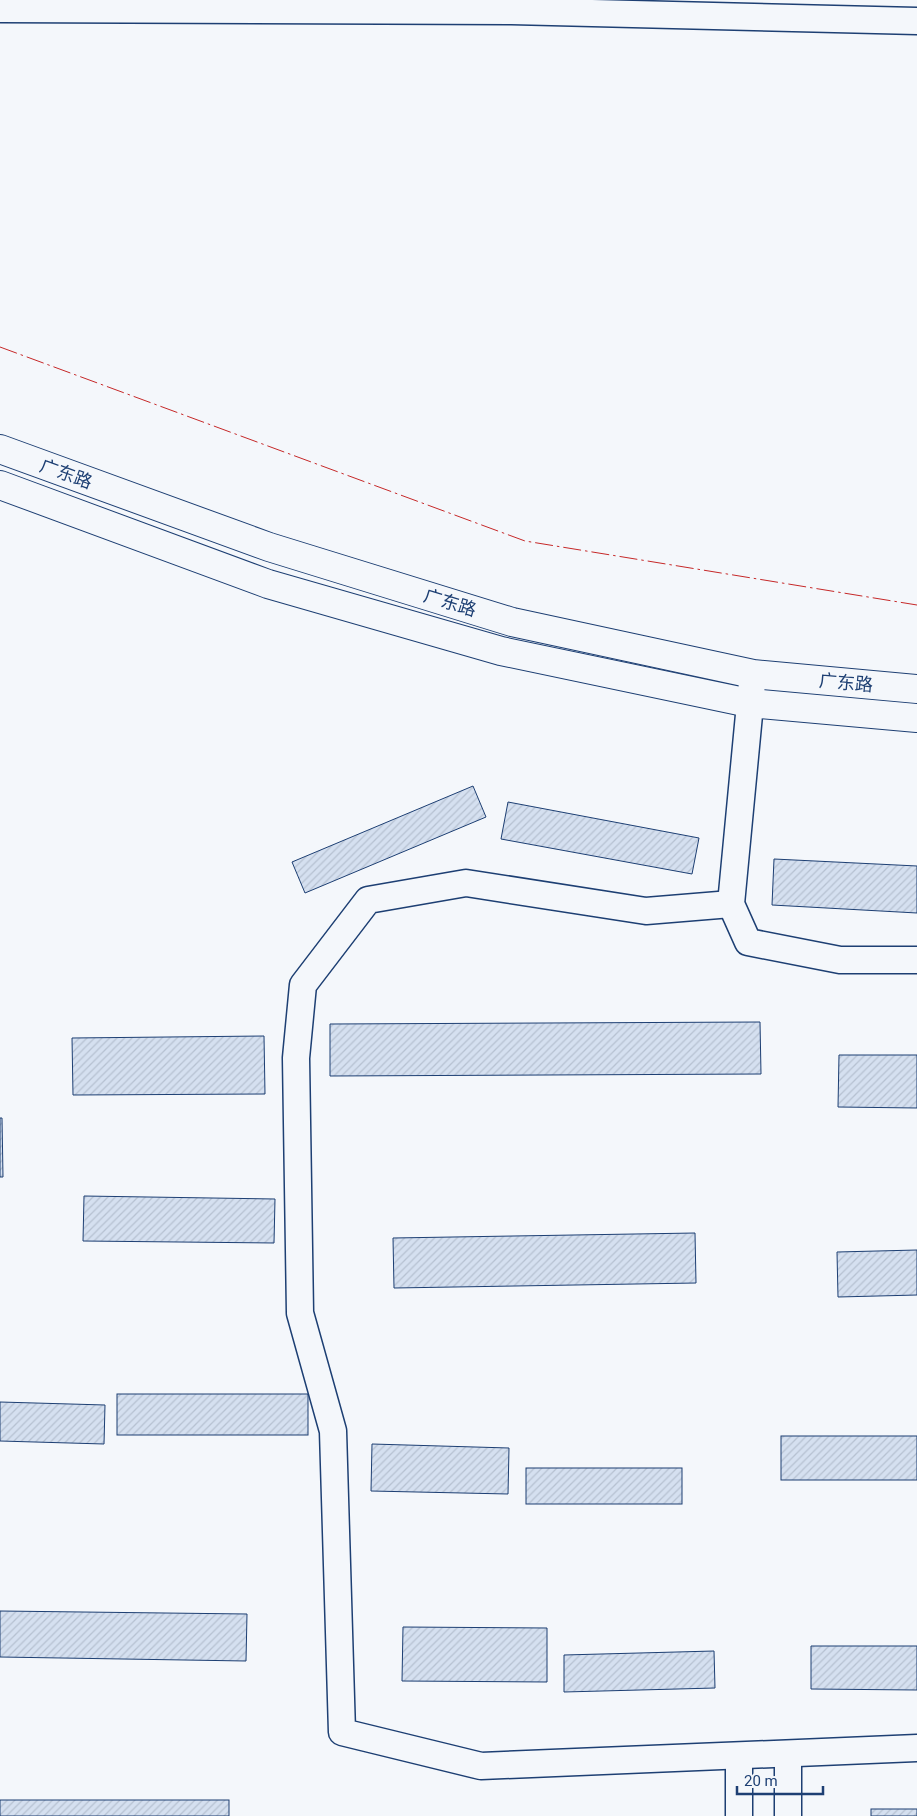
<svg xmlns="http://www.w3.org/2000/svg" width="917" height="1816" font-family="Roboto,'Noto Sans SC',sans-serif">
	<style>
		.building { fill: url(#building-hatch); stroke: #1d3f73 }
		.lines { fill: none; stroke-linecap: round; stroke-linejoin: round }
		.minor-casing { stroke: #1d3f73; stroke-width: 29 }
		.tertiary-casing { stroke: #1d3f73; stroke-width: 30 }
		.minor { stroke: #f4f7fb; stroke-width: 26 }
		.tertiary { stroke: #f4f7fb; stroke-width: 28 }
		.power { stroke: #c62828; stroke-width: 1; stroke-dasharray: 18 4 2.5 4; stroke-linecap: butt }
		.labels { text-anchor: middle; stroke-width: 4; stroke-linejoin: round; paint-order: stroke }
		.street-label { font-size: 18px; fill: #1d3f73; stroke: #f4f7fb }
	</style>
	<defs>
		<pattern id="building-hatch" width="6" height="6" patternUnits="userSpaceOnUse" patternTransform="scale(1.25)"><rect width="6" height="6" fill="#d5e0f0"/><path d="M-1 1l2-2M0 6l6-6M5 7l2-2" fill="none" stroke="#b6c1d1"/></pattern>
	</defs>
	<rect width="100%" height="100%" fill="#f4f7fb"/>
	<g class="building">
		<polygon points="473,786 486,817 305,893 292,862"/>
		<polygon points="508,802 699,838 692,874 501,839"/>
		<polygon points="774,859 917,866 917,913 772,905"/>
		<polygon points="760,1022 761,1074 330,1076 330,1024"/>
		<polygon points="264,1036 265,1094 73,1095 72,1038"/>
		<polygon points="839,1055 917,1055 917,1108 838,1107"/>
		<polygon points="0,1118 2,1118 3,1177 0,1177"/>
		<polygon points="84,1196 275,1199 274,1243 83,1241"/>
		<polygon points="695,1233 696,1283 394,1288 393,1238"/>
		<polygon points="917,1250 917,1295 838,1297 837,1252"/>
		<rect x="117" y="1394" width="191" height="41"/>
		<polygon points="0,1402 105,1405 104,1444 0,1441"/>
		<rect x="781" y="1436" width="136" height="44"/>
		<polygon points="372,1444 509,1448 508,1494 371,1491"/>
		<rect x="526" y="1468" width="156" height="36"/>
		<polygon points="0,1611 247,1614 246,1661 0,1657"/>
		<polygon points="403,1627 547,1628 547,1682 402,1681"/>
		<polygon points="811,1646 917,1646 917,1690 811,1689"/>
		<polygon points="714,1651 715,1688 564,1692 564,1655"/>
		<rect x="0" y="1800" width="229" height="16"/>
		<rect x="871" y="1809" width="46" height="7"/>
	</g>
	<g class="lines">
		<g class="minor-casing">
			<g id="minor">
				<polyline points="0,9 511,11 917,21"/>
				<polyline points="752,683 731,904 748,942 840,960 917,960"/>
				<polyline points="731,904 646,911 466,883 368,900 303,985 296,1058 300,1313 333,1431 342,1732 481,1766 917,1748"/>
				<polyline points="788,1754 788,1816"/>
				<polyline points="739,1756 739,1816"/>
			</g>
		</g>
		<g class="tertiary-casing">
			<g id="tertiary">
				<polyline points="0,449 269,547 512,622 753,674 917,689"/>
				<polyline points="0,485 268,584 501,651 749,703 917,718"/>
			</g>
		</g>
		<use href="#minor" class="minor"/>
		<use href="#tertiary" class="tertiary"/>
		<polyline class="power" points="0,347 525,541 917,605"/>
	</g>
	<g class="labels">
		<g class="street-label">
			<text transform="translate(66 474) rotate(20)" y="6">广东路</text>
			<text transform="translate(450 603) rotate(17)" y="6">广东路</text>
			<text transform="translate(846 683) rotate(5)" y="6">广东路</text>
		</g>
	</g>
	<path d="M737 1786v8h86v-8" fill="none" stroke="#1d3f73" stroke-width="2.5"/>
	<text x="744" y="1786" font-size="15" fill="#1d3f73" stroke="#f4f7fb" stroke-width="4" paint-order="stroke">20 m</text>
</svg>
